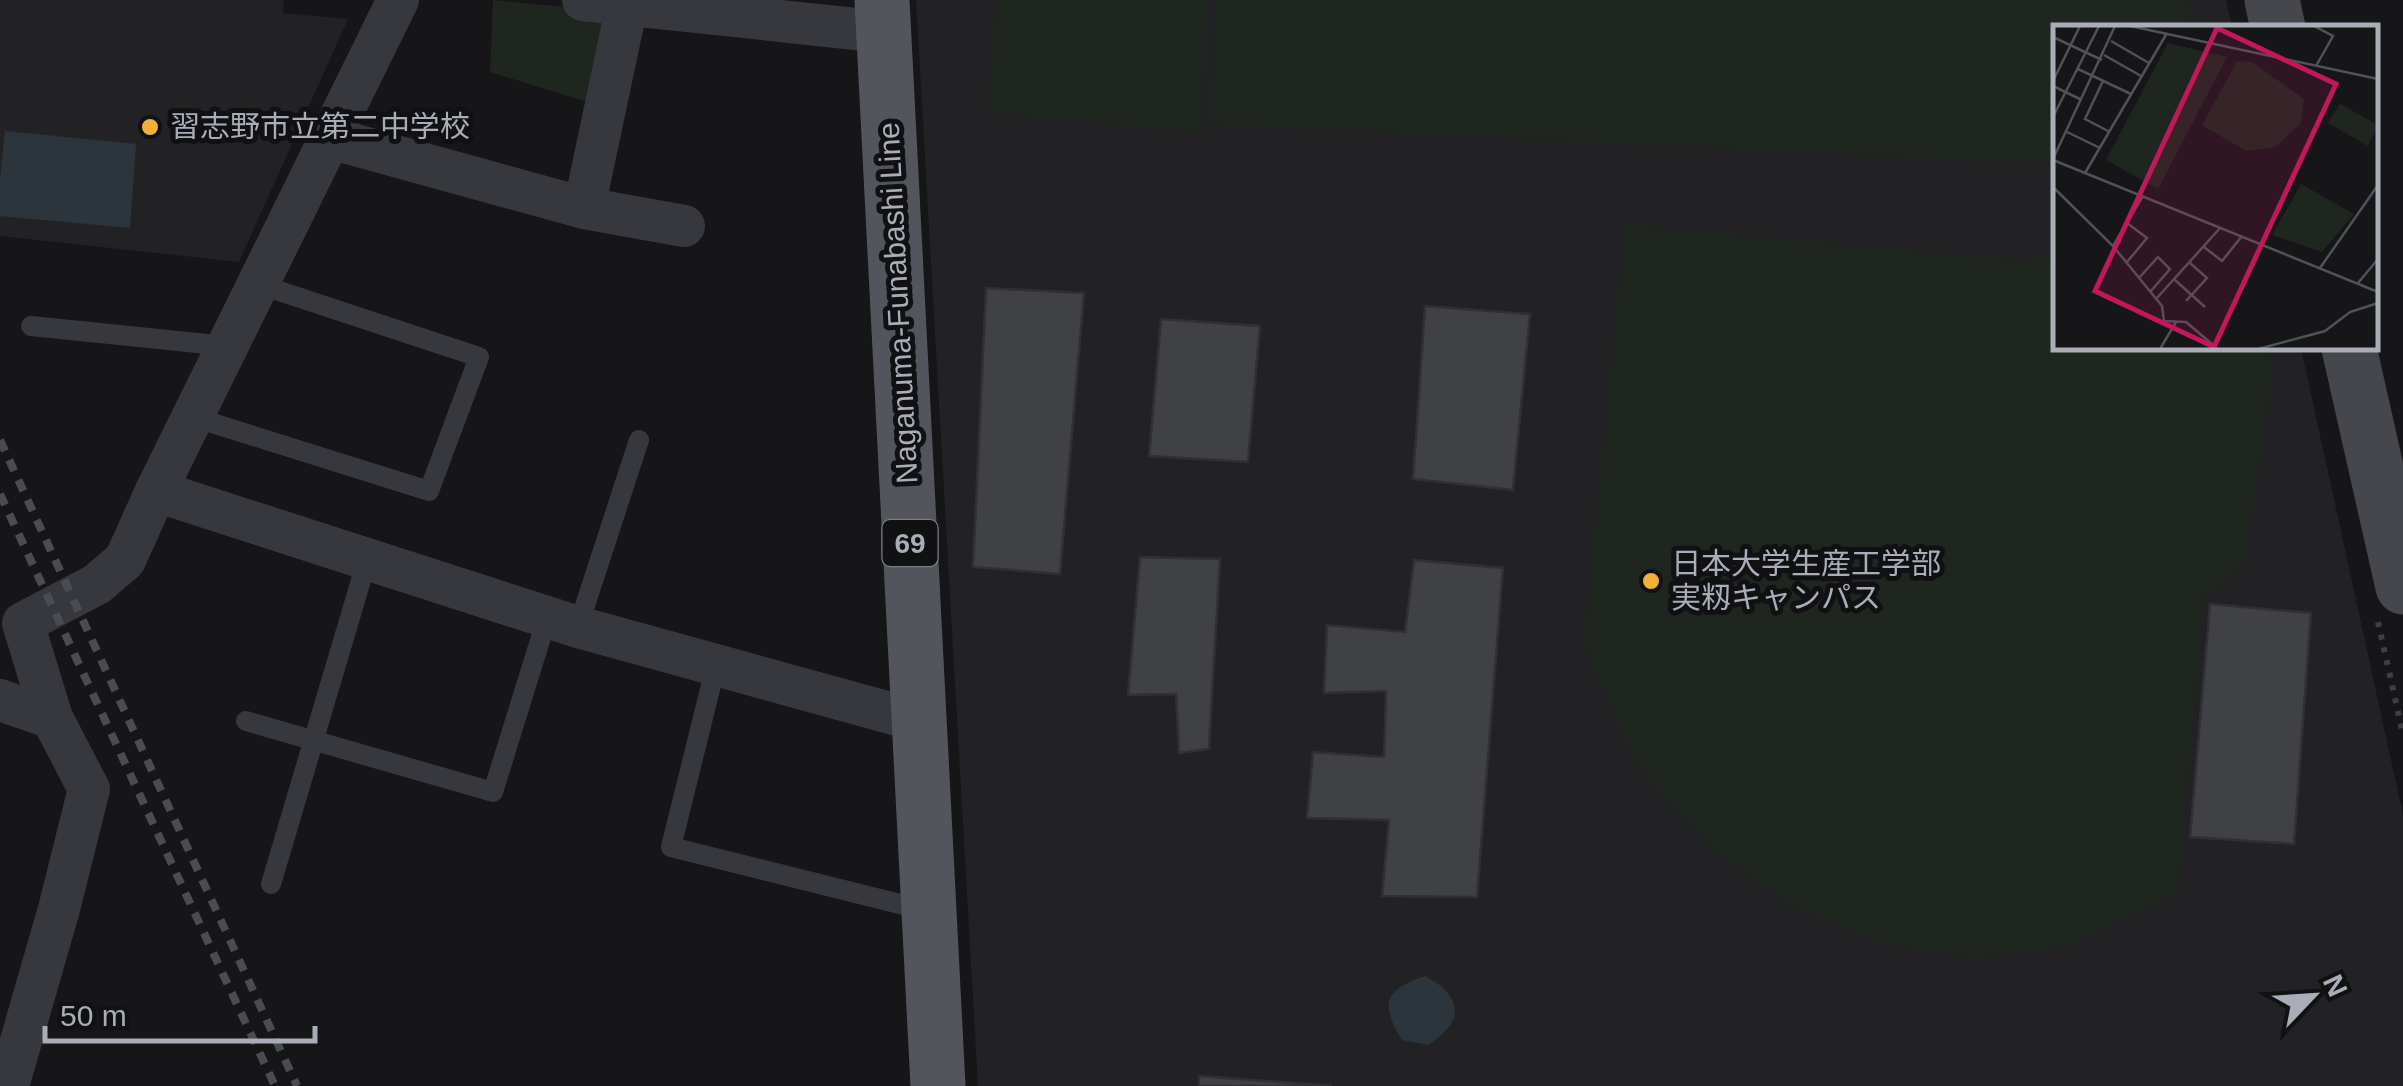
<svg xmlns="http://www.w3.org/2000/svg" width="2403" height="1086" font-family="Helvetica,'Noto Sans JP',sans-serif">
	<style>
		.built { fill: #222225 }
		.green { fill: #1e261f }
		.water { fill: #2c353c }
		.building { fill: #404145; stroke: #303034; stroke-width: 2.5 }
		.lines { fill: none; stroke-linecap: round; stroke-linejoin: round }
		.path { stroke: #3d3f44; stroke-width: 6; stroke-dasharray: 5 8; stroke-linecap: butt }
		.lane { stroke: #37383d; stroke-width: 20 }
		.street { stroke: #37383d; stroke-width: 42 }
		.secondary { stroke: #45474d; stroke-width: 55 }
		.primary { stroke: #53555c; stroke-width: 55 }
		.rail { stroke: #4a4c52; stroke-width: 8; stroke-dasharray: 12 10; stroke-linecap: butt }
		.poi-dot { fill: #f2b134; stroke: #111113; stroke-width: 4 }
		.labels { text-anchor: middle; stroke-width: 10; stroke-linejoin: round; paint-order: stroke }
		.shield { fill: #111113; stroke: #7b7e86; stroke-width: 2.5 }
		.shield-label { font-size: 28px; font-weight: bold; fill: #a8adb8 }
		.poi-label { font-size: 30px; fill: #a8adb8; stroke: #111113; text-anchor: start }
		.street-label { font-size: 30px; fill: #a8adb8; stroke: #111113 }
		.inset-road { fill: none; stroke: #505258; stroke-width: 2.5 }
		.view { fill: #c2185b; fill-opacity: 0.15; stroke: #c2185b; stroke-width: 5 }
		.inset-edge { fill: none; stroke: #a8adb8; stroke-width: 5 }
	</style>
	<rect width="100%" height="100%" fill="#161618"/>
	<g class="built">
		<polygon points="0,0 284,0 283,13 348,19 239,262 0,236"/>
		<polygon points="916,0 2226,0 2232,27 2056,28 2056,348 2301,348 2403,815 2403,1086 978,1086"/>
	</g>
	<g class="green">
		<polygon points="493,0 607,11 591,103 490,72"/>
		<polygon points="997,0 1210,0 1201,133 989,113"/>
		<polygon points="1216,0 2187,0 2193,27 2056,28 2055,164 1208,124"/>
		<polygon points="1625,225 2023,261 2055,256 2056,348 2268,348 2272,376 2245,562 2204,596 2178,894 2069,946 1976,958 1883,944 1788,904 1710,847 1636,764 1584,643"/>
	</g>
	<g class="water">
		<polygon points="5,131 136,144 130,228 0,216 0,178"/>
		<path d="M1425,976C1431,980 1442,985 1446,991C1467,1015 1447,1032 1428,1045L1402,1040C1379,1003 1385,990 1425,976Z"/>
	</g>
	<g class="building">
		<polygon points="986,288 1084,293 1060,574 973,567"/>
		<polygon points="1425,306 1530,314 1513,490 1413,479"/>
		<polygon points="1161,319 1260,326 1248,462 1149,456"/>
		<polygon points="1140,557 1220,559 1209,749 1179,753 1176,694 1128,695"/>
		<polygon points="1414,560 1503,568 1477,897 1382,896 1389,820 1307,818 1313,752 1384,757 1386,691 1324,693 1327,625 1405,632"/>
		<polygon points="2210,604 2311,613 2294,844 2190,837"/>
		<polygon points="1199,1076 1332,1086 1199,1086"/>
	</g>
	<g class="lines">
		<polyline class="path" points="2378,622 2403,734"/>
		<g class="lane">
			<polyline points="31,326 227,346"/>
			<polyline points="193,417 429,491 479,357 258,284"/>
			<polyline points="578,627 639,440"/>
			<polyline points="716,665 671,847 928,911"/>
			<polyline points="246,721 493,792 547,618"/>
			<polyline points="271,884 367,560"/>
		</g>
		<g class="street">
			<polyline points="583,0 884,32"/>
			<polyline points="330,138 584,208 627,5"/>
			<polyline points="584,208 684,226"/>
			<polyline points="156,491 578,627 919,721"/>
			<polyline points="0,700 52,718"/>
			<polyline points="8,1086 59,909 89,789 52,718 23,623 97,584 125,560 156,491 398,0"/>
		</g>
		<g class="secondary">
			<polyline points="2272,0 2278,28"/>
			<polyline points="2349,348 2403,587"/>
		</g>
		<polyline class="primary" points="882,0 938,1086"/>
		<g class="rail">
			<polyline points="0,440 297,1086"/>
			<polyline points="0,494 275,1086"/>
		</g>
	</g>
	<g class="poi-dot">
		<circle cx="150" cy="127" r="10"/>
		<circle cx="1651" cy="581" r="10"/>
	</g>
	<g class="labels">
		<rect class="shield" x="882.5" y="520" width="55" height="46" rx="8"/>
		<g class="shield-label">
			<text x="910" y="553">69</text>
		</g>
		<g class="poi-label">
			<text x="170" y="137">習志野市立第二中学校</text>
			<text x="1671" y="574">日本大学生産工学部<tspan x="1671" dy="34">実籾キャンパス</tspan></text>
		</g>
		<g class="street-label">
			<text transform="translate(898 303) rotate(-93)" y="10">Naganuma-Funabashi Line</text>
		</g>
	</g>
	<g transform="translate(2053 25)">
		<rect width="325" height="325" fill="#161618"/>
		<path d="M115,18L174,32L105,164L53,135ZM184,36L199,37L251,74L247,99L222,122L193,126L149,100ZM287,79L325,100L315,121L275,98ZM248,159L301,189L269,227L219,210Z" fill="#1e261f"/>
		<path class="inset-road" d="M77,1L325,54M261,1L280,11L263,41M0,12L49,35M58,16L96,38M51,30L88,51M25,44L78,69M0,56L27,1M50,56L32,94L57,107M0,61L29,75M0,92L46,1M14,107L47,123M0,134L62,1M0,135L325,267M32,148L114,8M0,162L60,221L109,281L111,296L133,297L165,324M60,221L90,171M151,222L169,236L189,211M74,237L94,213L74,198M267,243L325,160M86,253L105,232L117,244L97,267M122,255L152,282M305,258L325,234M103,274L168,202M133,276L154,253L137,238M107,324L123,297M205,324L272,306L297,287L325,278"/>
		<path class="view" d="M164,3L283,59L161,322L42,266Z"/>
		<rect width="325" height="325" class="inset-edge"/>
	</g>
	<g transform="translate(2313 996) rotate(65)" stroke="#111113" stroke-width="8" paint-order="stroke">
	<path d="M0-8L18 38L0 25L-18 38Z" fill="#a8adb8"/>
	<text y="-15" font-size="28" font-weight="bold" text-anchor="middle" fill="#a8adb8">N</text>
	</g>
	<path d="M45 1026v15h270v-15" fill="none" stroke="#a8adb8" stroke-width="5"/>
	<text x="60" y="1026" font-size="30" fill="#a8adb8" stroke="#111113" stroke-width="8" paint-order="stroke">50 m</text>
</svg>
